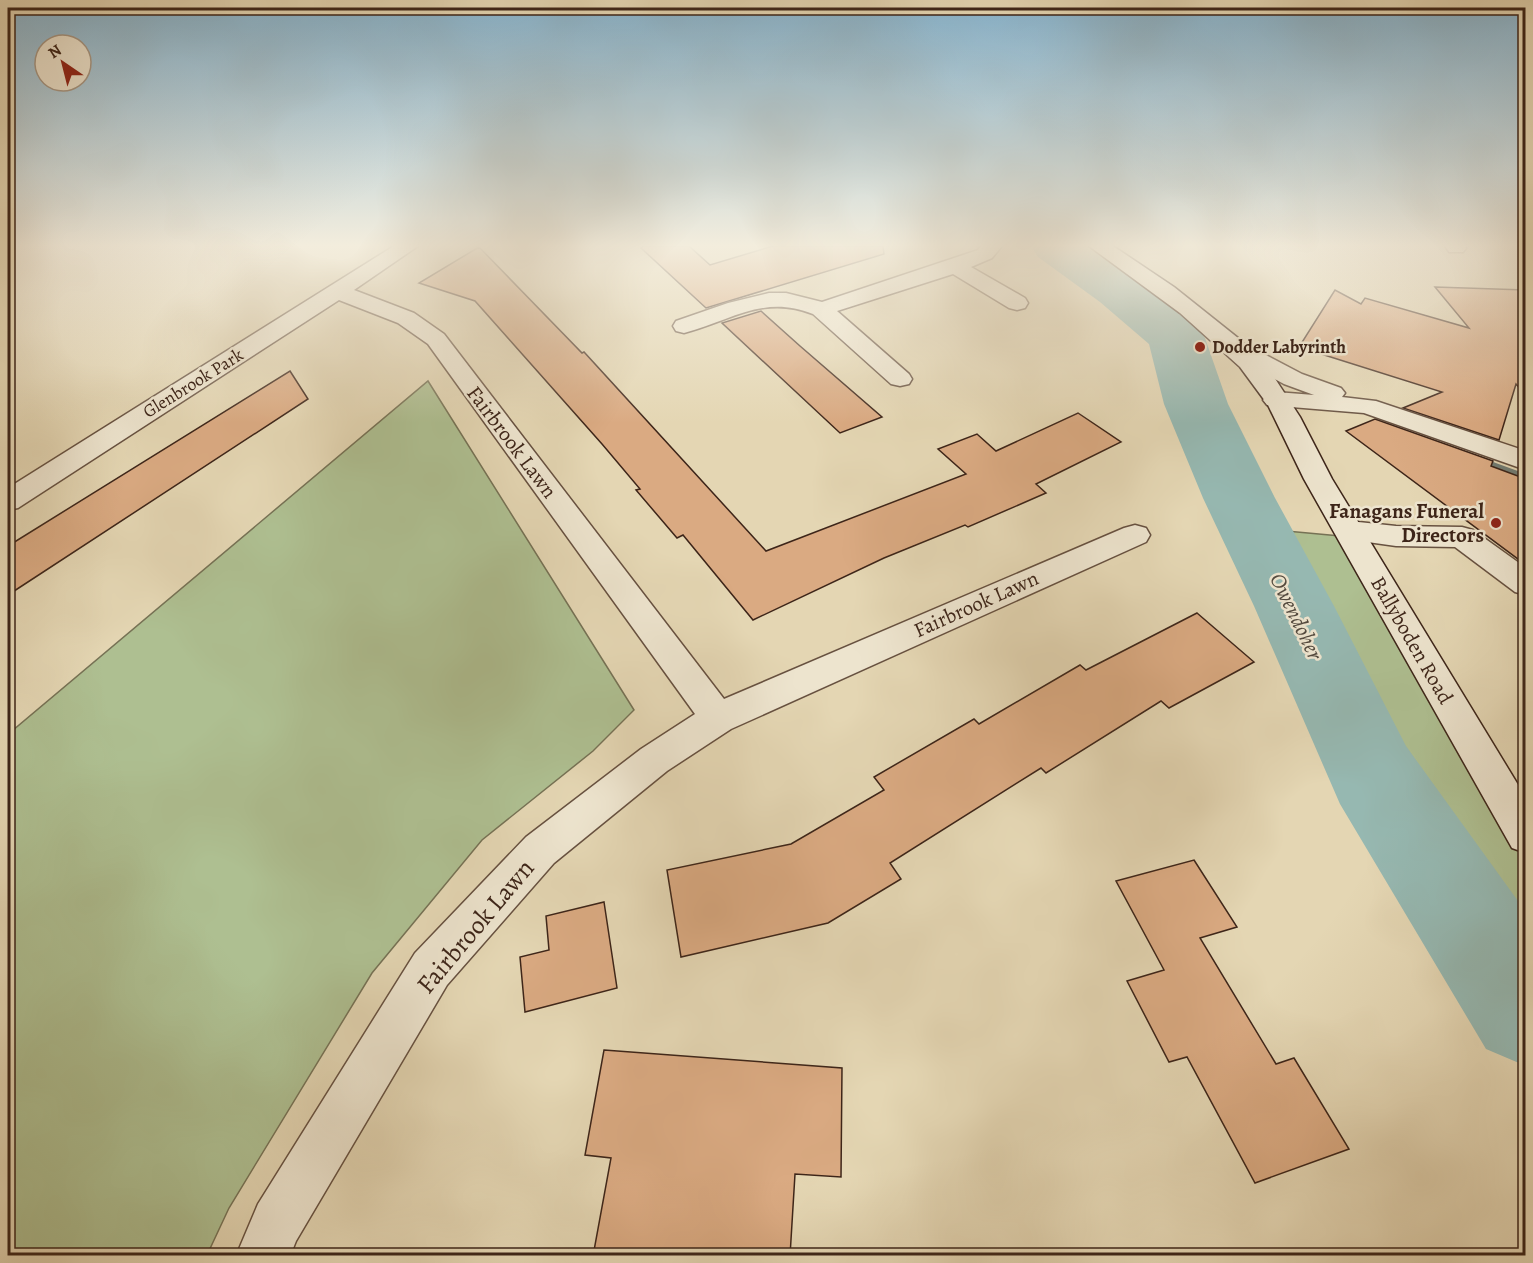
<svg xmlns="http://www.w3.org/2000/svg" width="1533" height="1263" font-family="Alegreya,serif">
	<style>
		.green { fill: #aebf91; stroke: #767255; stroke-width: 1.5 }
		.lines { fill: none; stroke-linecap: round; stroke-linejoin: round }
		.stream { fill: #727d74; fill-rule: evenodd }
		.river { fill: #96b8b1; fill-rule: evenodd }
		.building { fill: #daaa82; stroke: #3d2519; stroke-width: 1.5 }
		.minor-casing { stroke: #675140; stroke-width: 3 }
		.tertiary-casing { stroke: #675140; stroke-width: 3 }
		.secondary-casing { stroke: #3d2519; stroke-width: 3 }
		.minor { fill: #ede4ce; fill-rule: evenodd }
		.tertiary { fill: #ede4ce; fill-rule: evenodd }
		.secondary { fill: #ede4ce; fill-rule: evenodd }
		.poi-dot { fill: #8f2418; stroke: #ede4ce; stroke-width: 2 }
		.labels { text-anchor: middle; stroke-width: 5; stroke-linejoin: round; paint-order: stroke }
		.far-poi-label { font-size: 18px; font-weight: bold; fill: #3d2519; stroke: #ede4ce; text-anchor: start }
		.far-street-label { font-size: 18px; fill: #3d2519; stroke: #ede4ce }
		.street-label { font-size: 21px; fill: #3d2519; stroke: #ede4ce }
		.poi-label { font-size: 21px; font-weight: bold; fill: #3d2519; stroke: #ede4ce; text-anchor: end }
		.water-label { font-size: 22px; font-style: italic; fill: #534a3f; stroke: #ede4ce }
		.near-street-label { font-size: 26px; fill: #3d2519; stroke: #ede4ce }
	</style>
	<rect width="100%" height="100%" fill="#e4d6b3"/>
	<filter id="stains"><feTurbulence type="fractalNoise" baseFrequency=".00333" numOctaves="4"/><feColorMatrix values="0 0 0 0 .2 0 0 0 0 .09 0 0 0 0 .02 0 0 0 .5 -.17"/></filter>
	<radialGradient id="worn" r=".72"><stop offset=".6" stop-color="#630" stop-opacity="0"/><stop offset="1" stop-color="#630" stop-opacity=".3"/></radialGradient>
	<g class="green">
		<polygon points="428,381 634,710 593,751 482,840 372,973 229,1208 207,1255 8,1255 8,741 12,731"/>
		<polygon points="1254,528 1351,537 1525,837 1525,1009 1373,775 1294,606"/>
	</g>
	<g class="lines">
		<polygon class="stream" points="1474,455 1526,474 1526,482 1470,461 1470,457"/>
		<polygon class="river" points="1031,246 1090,246 1138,280 1197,326 1205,338 1228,404 1275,498 1334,606 1406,746 1526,912 1526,1066 1486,1049 1340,804 1254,606 1203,498 1164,404 1149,344 1100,302 1038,257"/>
	</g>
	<g class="building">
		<polygon points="643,246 689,246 710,265 773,246 883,246 884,254 706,308 641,248"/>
		<polygon points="479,247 582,353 584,352 766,551 966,474 938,449 977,434 996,451 1078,413 1121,442 1036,484 1046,493 968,527 965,525 884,558 753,620 683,535 677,538 636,490 640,489 602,444 475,301 419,283"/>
		<polygon points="1435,287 1526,290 1526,396 1516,384 1499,440 1403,408 1442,392 1299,347 1335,290 1361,304 1365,298 1469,328"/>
		<polygon points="761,311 800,346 882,417 840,433 722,323"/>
		<polygon points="290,371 308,399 8,595 8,546"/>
		<polygon points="1375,419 1493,461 1491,466 1526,479 1526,565 1346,431"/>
		<polygon points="1197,613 1254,662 1169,708 1161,701 1046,773 1041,768 890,863 901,879 828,923 681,957 667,870 791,844 884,790 874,777 974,719 979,724 1080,665 1086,670"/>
		<polygon points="1194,860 1237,927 1200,938 1276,1064 1294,1058 1349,1149 1255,1183 1187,1057 1169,1062 1127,981 1164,970 1116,881"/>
		<polygon points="604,902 617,988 525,1012 520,957 549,950 546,916"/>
		<polygon points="604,1050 842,1068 841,1177 795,1174 790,1256 593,1256 611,1158 585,1155"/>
	</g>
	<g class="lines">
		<g class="minor-casing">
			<g id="minor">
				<polygon points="394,246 418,246 354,290 414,313 444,334 724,699 1124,528 1135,525 1146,528 1150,535 1146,542 731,729 667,771 554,863 447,985 296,1241 290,1256 236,1256 258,1204 415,953 526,837 641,749 695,714 428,344 398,323 339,300 18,508 8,510 8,488"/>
				<path d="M981,246H1002L992,258L971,267L1025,298L1028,303L1025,308L1017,310L1009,308L953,274L837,311L909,374L912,379L909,384L900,386L891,384L813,314C763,294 731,321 684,333L676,331L673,326L676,321L728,303L769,293H786L822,302L978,250Z"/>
				<polygon points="1445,246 1465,246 1466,248 1463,252 1449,252"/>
				<polygon points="1349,521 1396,526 1462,527 1473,530 1526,568 1526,595 1515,592 1455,547 1396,546 1339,538 1334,531 1339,524"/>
			</g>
		</g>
		<g class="tertiary-casing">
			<polygon id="tertiary" points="1235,341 1243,343 1302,374 1341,388 1345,393 1342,397 1376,401 1526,451 1526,470 1364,413 1267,405 1263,400 1267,395 1276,392 1314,395 1284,384 1227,353 1223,348 1227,343"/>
		</g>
		<g class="secondary-casing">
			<polygon id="secondary" points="1089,246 1113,246 1174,287 1238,338 1274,377 1300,417 1332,479 1526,798 1526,853 1512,848 1304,479 1268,405 1240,367 1180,313"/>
		</g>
		<use href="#minor" class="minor"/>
		<use href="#tertiary" class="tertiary"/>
		<use href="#secondary" class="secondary"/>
	</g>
	<linearGradient id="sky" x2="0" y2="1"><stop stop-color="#87b6d2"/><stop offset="0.58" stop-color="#f3eddd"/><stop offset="1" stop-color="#f3eddd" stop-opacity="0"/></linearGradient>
	<rect width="1533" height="423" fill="url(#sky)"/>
	<g class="poi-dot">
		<circle cx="1200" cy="347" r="6"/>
		<circle cx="1496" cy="523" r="6"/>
	</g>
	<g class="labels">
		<g class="far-poi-label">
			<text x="1212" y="353">Dodder Labyrinth</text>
		</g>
		<g class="far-street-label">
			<text transform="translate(193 383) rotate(-32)" y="6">Glenbrook Park</text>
		</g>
		<g class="street-label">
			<text transform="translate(512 442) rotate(53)" y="7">Fairbrook Lawn</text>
			<text transform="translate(976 604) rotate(-24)" y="7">Fairbrook Lawn</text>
			<text transform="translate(1412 640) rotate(60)" y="7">Ballyboden Road</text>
		</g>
		<g class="poi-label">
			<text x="1484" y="518">Fanagans Funeral<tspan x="1484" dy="24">Directors</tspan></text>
		</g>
		<g class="water-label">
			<text transform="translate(1297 616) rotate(64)" y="8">Owendoher</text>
		</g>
		<g class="near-street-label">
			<text transform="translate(475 926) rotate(-50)" y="9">Fairbrook Lawn</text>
		</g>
	</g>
	<rect width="1533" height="1263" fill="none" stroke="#e4d6b3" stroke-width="30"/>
	<rect x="9" y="9" width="1515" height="1245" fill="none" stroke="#3d2519" stroke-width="3"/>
	<rect x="15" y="15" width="1503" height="1233" fill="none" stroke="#3d2519" stroke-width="1.5"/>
	<g transform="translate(63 63) rotate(325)"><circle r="28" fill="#ede4ce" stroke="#a79886" stroke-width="1.5"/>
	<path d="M0-4.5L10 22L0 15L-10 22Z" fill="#8f2418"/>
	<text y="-9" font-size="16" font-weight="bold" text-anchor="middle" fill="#3d2519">N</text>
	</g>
	<rect width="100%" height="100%" filter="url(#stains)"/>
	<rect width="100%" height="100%" fill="url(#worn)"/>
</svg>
